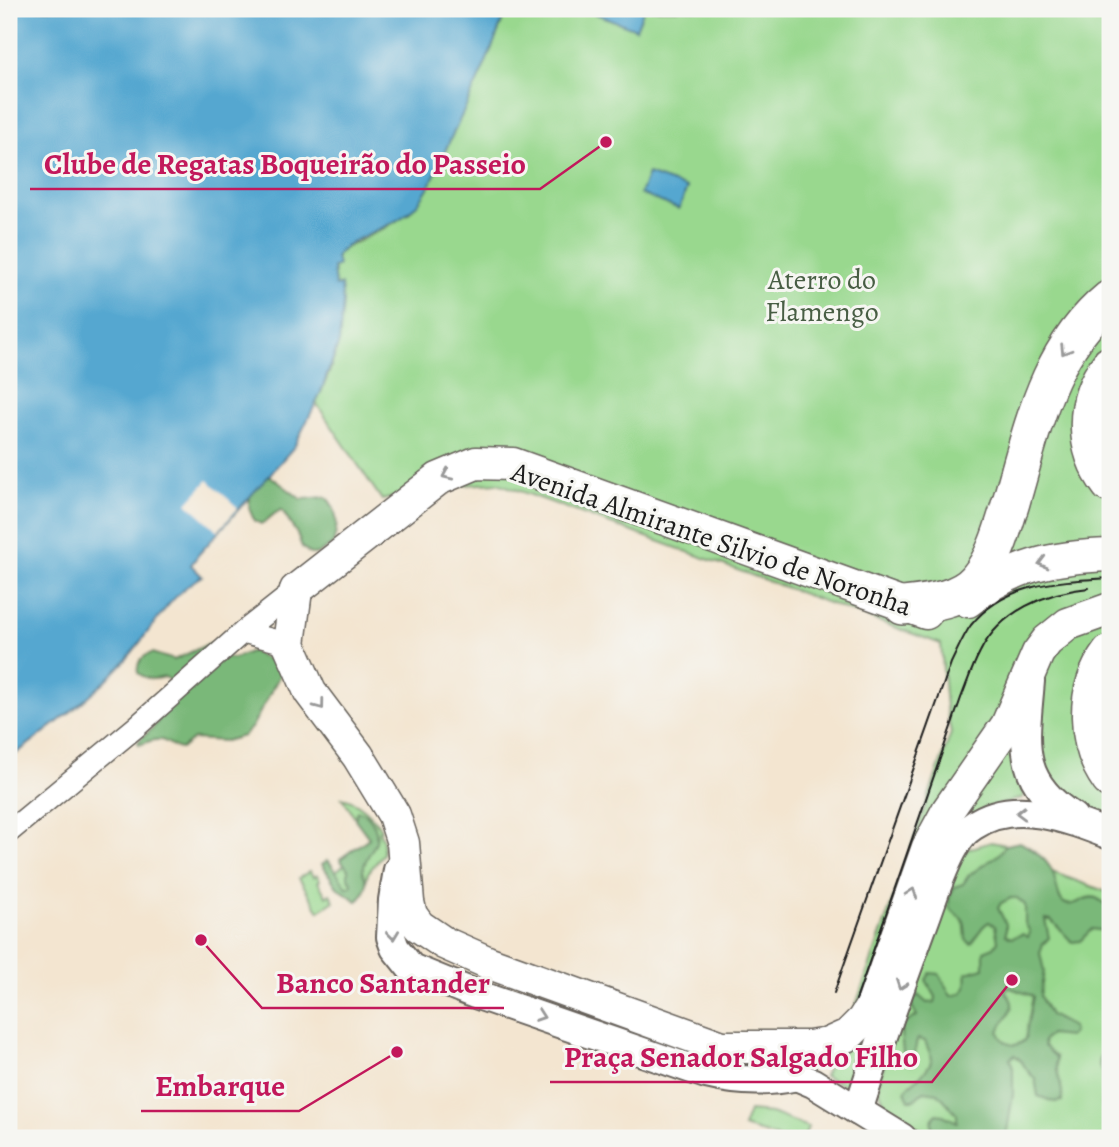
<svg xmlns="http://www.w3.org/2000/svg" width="1119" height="1147" font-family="Alegreya,serif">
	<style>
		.green { fill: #99d88e; stroke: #5a7a55; stroke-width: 2 }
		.forest { fill: #7ab879; stroke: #4b6a4a; stroke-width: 2; fill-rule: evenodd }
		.water { fill: #55a7d0; stroke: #386276; stroke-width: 2 }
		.pier { fill: #f3e5d0 }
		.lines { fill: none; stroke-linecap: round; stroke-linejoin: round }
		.street-casing { stroke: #67625b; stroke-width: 24 }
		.secondary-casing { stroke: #67625b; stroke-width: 32 }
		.primary-casing { stroke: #67625b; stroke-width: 35 }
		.highway-casing { stroke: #67625b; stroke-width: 40 }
		.street { stroke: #fff; stroke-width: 21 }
		.secondary { stroke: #fff; stroke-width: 28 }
		.primary { stroke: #fff; stroke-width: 32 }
		.highway { stroke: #fff; stroke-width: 37 }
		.tram { stroke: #1c1c1c; stroke-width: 2 }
		.oneway { stroke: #999 }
		.labels { text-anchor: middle; stroke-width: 6; stroke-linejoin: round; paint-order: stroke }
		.park-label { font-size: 28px; fill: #485e44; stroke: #f6f6f2 }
		.street-label { font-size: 28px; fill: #1c1c1c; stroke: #f6f6f2 }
		.leader { fill: none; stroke: #c2185b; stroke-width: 2.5 }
		.callout-dot { fill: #c2185b; stroke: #f6f6f2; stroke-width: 2.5 }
		.callout-label { font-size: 30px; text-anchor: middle; font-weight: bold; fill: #c2185b; stroke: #f6f6f2; stroke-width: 6; stroke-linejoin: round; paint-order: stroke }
	</style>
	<rect width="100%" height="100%" fill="#f6f6f2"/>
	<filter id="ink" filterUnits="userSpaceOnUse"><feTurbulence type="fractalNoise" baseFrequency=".0143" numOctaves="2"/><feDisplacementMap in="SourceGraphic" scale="14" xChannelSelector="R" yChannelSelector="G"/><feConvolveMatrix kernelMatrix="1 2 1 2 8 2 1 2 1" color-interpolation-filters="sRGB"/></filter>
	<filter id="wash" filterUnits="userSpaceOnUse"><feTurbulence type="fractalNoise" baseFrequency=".00686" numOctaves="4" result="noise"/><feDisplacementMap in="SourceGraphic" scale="28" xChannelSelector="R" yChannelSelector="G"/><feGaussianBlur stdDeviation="1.57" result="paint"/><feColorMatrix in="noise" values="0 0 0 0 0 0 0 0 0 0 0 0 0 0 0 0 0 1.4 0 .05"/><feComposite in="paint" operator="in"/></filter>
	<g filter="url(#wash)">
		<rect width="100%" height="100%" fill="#f3e5d0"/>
		<g class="green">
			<path d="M506,9H1110V824L1021,789L1024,795L1022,798L983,809L853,1089L824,1076L856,1005L951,733L946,708L941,644L498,483L444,486L382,500L316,403C337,360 343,332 340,285L335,286L333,267L339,251L387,227L410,212L429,186L501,25Z"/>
			<path d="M342,798C358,801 373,815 381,830L379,831L383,840V854L368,873L363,894L357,901L337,887L322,864L328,860L336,871L344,865L340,859L369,838Z"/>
			<polygon points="991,842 1006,845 1038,867 1110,893 1110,1138 945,1138 904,1123 895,1117 885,1104 879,1090 879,1080 951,872 968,849"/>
			<polygon points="310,871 313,877 317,875 320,880 318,882 326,896 330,894 334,901 319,911 299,878"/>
			<polygon points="749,1111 771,1113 808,1127 804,1138 780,1138 743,1127"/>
		</g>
		<g class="forest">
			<path d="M269,475L301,499L326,497C339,510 338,528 333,544L318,554H310L302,547L297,534L282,510C273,512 270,520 261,524L255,521C241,498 253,492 269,475Z"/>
			<path d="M214,644C231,665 230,659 252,651C262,659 271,659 281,665L282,671L252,727L243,736L225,741L193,739L181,749C172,748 172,744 164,741C157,737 146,743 139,745L138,742C143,735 150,732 155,725C164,715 170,693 170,680L165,677C154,680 147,680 138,673C136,663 142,656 152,653L174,660L206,645Z"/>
			<path d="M357,811C369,811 379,829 376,841C374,849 364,858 363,871C363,875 366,878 366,882C367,889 362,898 357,901L337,887L322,864L328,860L347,887L351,886L352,883L348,878V869L340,859L369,838L355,819Z"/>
			<path d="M1020,842C1031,848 1043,856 1050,867C1056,875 1057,900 1064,903C1075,909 1085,894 1096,898C1101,900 1106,905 1110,908V932L1092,929L1080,941L1072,942L1051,920L1045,919L1049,938L1043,944L1040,953L1044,971L1040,996L1050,1015L1072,1027L1073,1033L1069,1037L1050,1035L1043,1041L1044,1046L1056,1057C1055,1077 1064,1083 1062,1101L1054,1102L1038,1096L1035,1078C1025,1072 1024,1060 1014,1055L1010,1059L1013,1068V1094L1007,1132L1014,1137L1027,1135L1031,1138H966L955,1133L942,1137L933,1130C930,1123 931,1119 937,1114L943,1115L957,1122V1114L938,1093L924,1091L914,1100H909L905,1091C914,1078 928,1074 932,1058L925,1041L918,1039C913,1047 918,1057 912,1065L904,1061L901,1034L902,1025L917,1016L912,1007V1000L918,995L927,1003L935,1002L936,997L926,980L930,973L939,974L951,996C966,994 968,987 966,973L984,968V951L994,947L998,941L995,926L989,922C979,927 979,936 971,944L966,940C964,915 967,926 949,907V898L954,887L963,884L969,875L998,855L1006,845ZM1011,898H1017L1025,905V923L1030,932L1028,937L1023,934L1011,938L1006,935V924L998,908L1001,903ZM1008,987L1033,996L1025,1039C1016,1050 1003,1044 999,1032C1004,1015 1022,1008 1005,992Z"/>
			<polygon points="1104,1053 1110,1055 1110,1120 1102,1106 1104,1089 1103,1073 1099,1066 1100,1056"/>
		</g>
		<g class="water">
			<path d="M9,9H506C492,53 471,96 451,138C439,163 430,194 409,212C389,230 349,236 336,257L338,265L333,268L335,286L341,285L343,303L339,342L319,397L294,447L199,554L191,565L202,576C168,595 149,635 123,663C89,700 49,729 9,759Z"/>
			<polygon points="595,9 644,9 636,29 593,13"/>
			<polygon points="648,174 687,188 679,209 640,194"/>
		</g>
		<polygon class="pier" points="208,480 238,508 218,531 187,503"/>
	</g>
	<g filter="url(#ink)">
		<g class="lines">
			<g class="street-casing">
				<g id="street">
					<polyline points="243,632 289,644"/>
					<polyline points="9,832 136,727 243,632 296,590"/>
				</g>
			</g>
			<g class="secondary-casing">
				<g id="secondary">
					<path d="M1030,681C1025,742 1015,780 1073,817"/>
					<path d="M398,870L393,900L391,937L395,948L411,968L475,994L706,1074C738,1082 766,1083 797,1076"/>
					<polyline points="780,1069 813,1083 902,1138"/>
					<path d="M858,1111C877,1050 899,990 921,930C932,902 940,871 955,846C959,838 965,831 973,826C1013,797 1069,819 1110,835"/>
				</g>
			</g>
			<g class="primary-casing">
				<g id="primary">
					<path d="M968,601C1013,565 1053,557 1110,555"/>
					<polyline points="926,613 513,464 476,463 438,479 296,590 289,644 310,692 358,756 394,815 403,843 408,902 411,915 419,926 444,943 487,962 722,1047 809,1047 828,1044 848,1035 863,1020 873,1004 928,847 948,810 1007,725 1038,653 1047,641 1068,624 1110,609"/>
				</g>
			</g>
			<g class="highway-casing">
				<g id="highway">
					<path d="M1110,365C1082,401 1083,449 1110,484"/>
					<path d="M903,606C928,603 960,600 977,580C995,559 1003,528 1011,502C1033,427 1047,351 1110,299"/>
					<path d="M1110,654C1083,690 1085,744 1110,779"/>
				</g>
			</g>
			<use href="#street" class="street"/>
			<use href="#secondary" class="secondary"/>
			<use href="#primary" class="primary"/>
			<use href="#highway" class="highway"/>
			<g class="tram">
				<path d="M834,993L951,663C957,651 963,636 971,625C1006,582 1060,581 1110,578"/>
				<path d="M856,1000L961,698C967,683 972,667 980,652C1000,611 1046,592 1089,588"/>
			</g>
		</g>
		<defs><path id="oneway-chevron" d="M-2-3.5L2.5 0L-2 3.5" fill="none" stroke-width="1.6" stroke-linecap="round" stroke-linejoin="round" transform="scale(1.75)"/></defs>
		<g class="oneway">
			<use href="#oneway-chevron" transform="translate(1065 350) rotate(122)"/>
			<use href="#oneway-chevron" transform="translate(447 475) rotate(156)"/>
			<use href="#oneway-chevron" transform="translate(1043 563) rotate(165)"/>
			<use href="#oneway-chevron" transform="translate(320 705) rotate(53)"/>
			<use href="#oneway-chevron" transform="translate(1021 813) rotate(179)"/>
			<use href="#oneway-chevron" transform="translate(912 893) rotate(-71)"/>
			<use href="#oneway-chevron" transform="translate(393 935) rotate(83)"/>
			<use href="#oneway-chevron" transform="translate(901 985) rotate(110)"/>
			<use href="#oneway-chevron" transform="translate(540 1016) rotate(19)"/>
		</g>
	</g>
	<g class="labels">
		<g class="park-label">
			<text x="822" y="289">Aterro do<tspan x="822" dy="32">Flamengo</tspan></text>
		</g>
		<g class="street-label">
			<text transform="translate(712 538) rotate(19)" y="10">Avenida Almirante Silvio de Noronha</text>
		</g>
	</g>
	<path class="leader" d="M606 142L540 189H30M201 940L262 1008H504M1012 980L932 1082H550M397 1052L299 1111H141"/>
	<g class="callout-dot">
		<circle cx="606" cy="142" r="7"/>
		<circle cx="201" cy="940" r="7"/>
		<circle cx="1012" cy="980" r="7"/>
		<circle cx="397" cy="1052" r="7"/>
	</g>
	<g class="callout-label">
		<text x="285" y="174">Clube de Regatas Boqueirão do Passeio</text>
		<text x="383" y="993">Banco Santander</text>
		<text x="741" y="1067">Praça Senador Salgado Filho</text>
		<text x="220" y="1096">Embarque</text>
	</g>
	<rect width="1119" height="1147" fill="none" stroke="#f6f6f2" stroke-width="35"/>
</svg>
